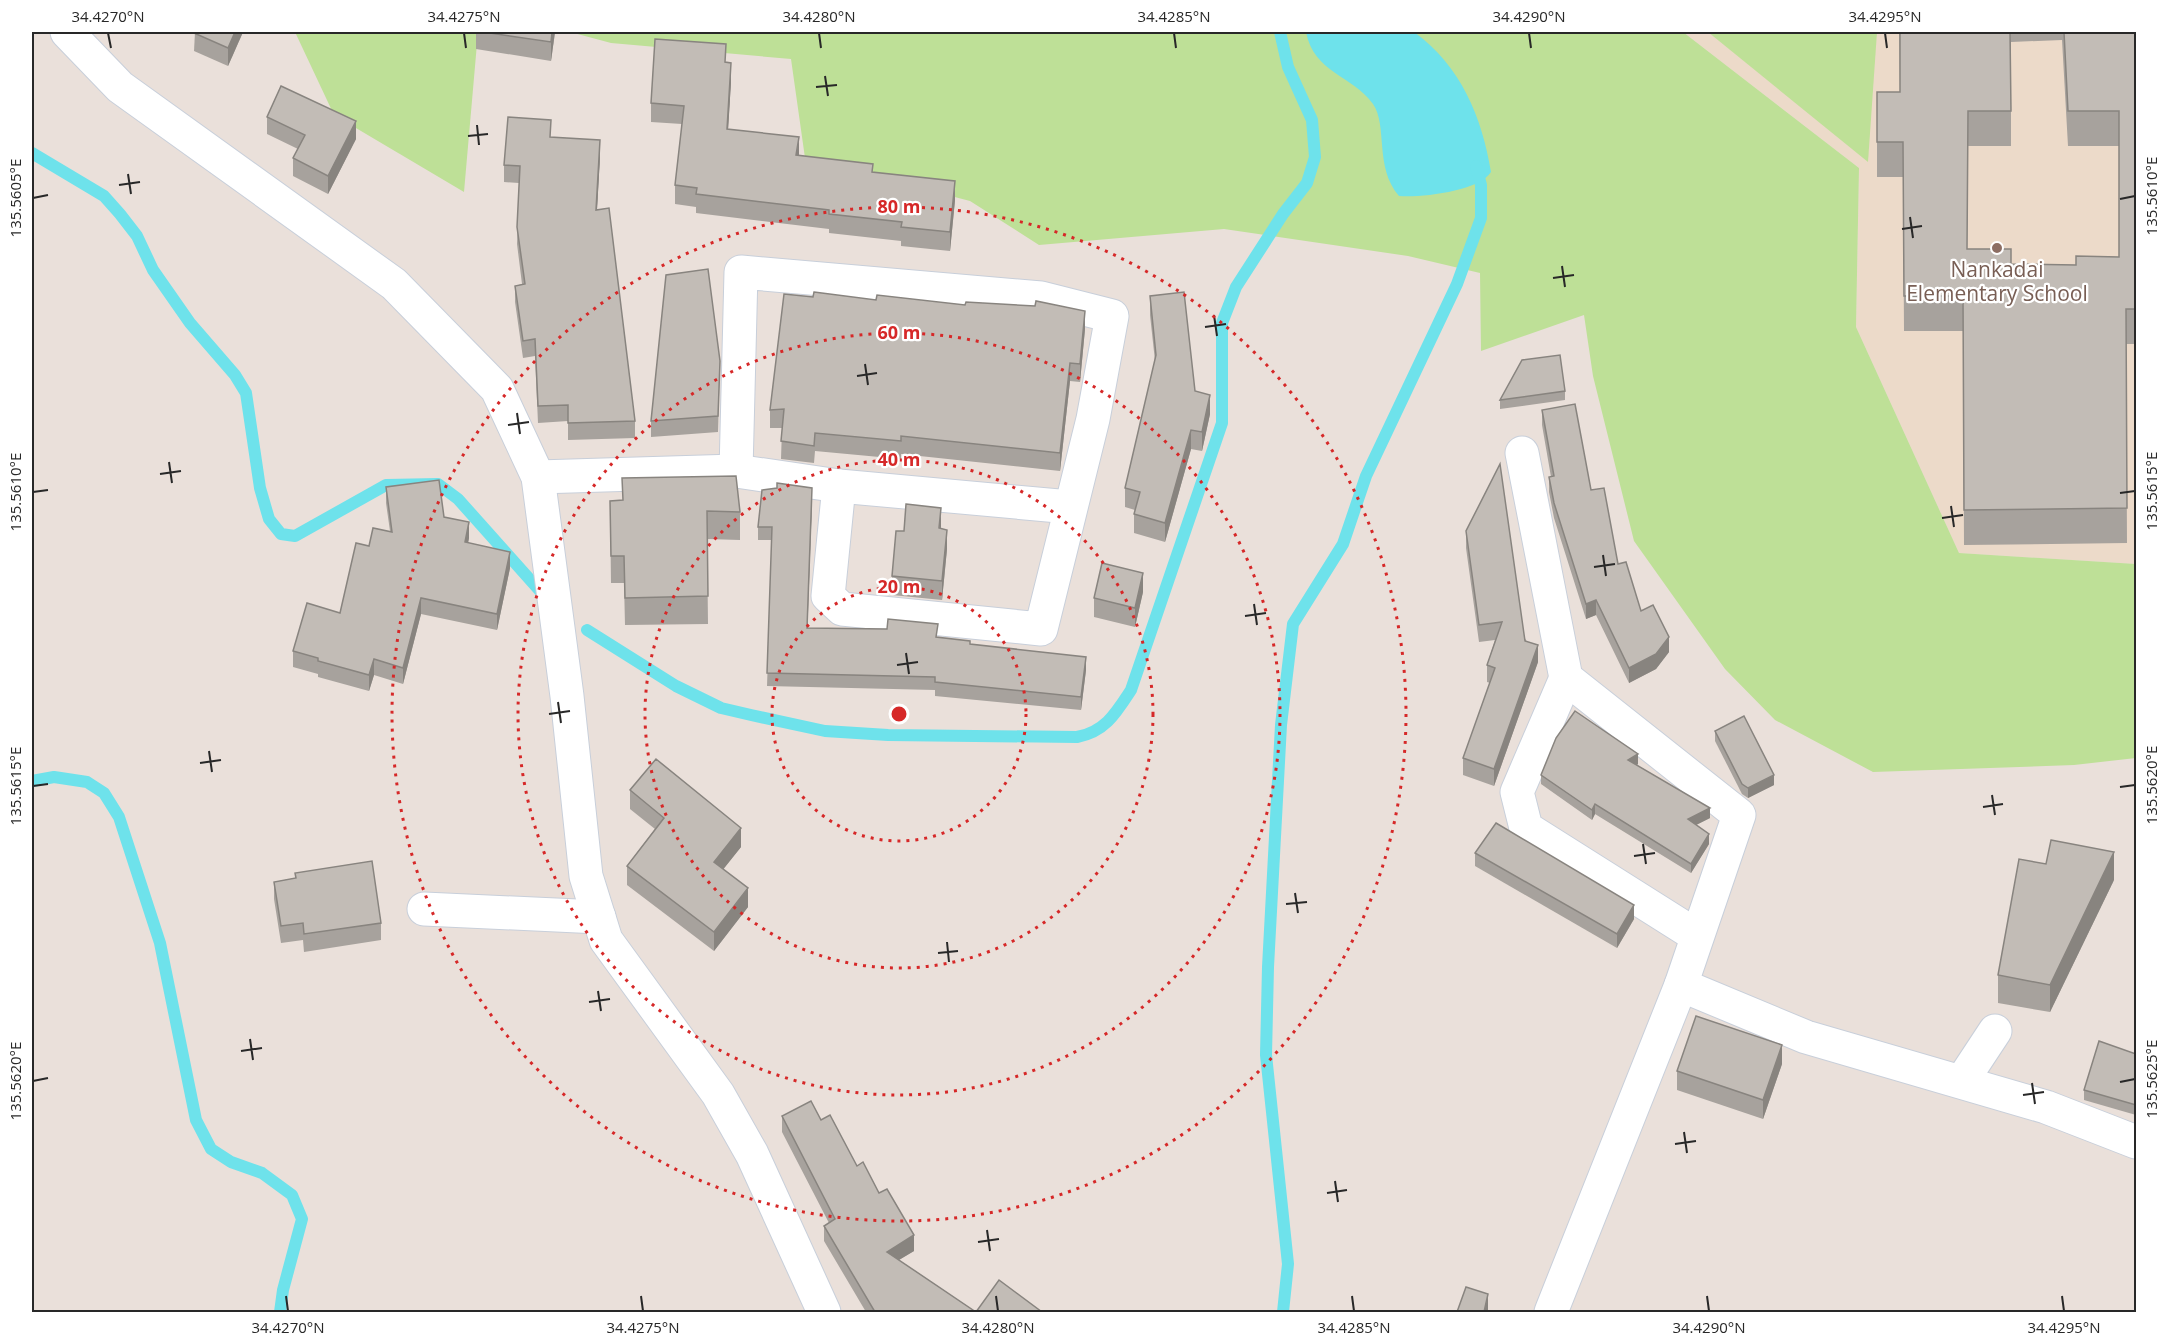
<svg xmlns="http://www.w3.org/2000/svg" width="2168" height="1344" font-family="'Open Sans',sans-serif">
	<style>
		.education { fill: #ecdac9 }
		.green { fill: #bee097 }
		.water { fill: #6ee2eb }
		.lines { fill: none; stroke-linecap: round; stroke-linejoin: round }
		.stream { stroke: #6ee2eb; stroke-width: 12 }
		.street-casing { stroke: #c8cfda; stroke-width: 35 }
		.secondary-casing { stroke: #c8cfda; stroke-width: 35 }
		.street { stroke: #fff; stroke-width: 33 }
		.secondary { stroke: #fff; stroke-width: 33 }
		.wall { fill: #a7a29d; fill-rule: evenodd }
		.shaded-wall { fill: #88847f }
		.building { fill: #c2bcb6; stroke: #88847f; stroke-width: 1.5 }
		.ticks { fill: none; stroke: #282828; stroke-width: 2 }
		.ring { fill: none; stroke: #d62828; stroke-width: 3; stroke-dasharray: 3 6 }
		.education-dot { fill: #8d6e63; stroke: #fff; stroke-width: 2 }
		.labels { text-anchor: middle; stroke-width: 4.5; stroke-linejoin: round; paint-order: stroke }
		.education-label { font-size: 21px; fill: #785e54; stroke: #fff }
		.centre { fill: #d62828; stroke: #fff; stroke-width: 3 }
		.ring-label { font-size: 18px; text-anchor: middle; font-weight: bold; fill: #d62828; stroke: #fff; stroke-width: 4.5; stroke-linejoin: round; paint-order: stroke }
		.neatline { fill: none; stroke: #282828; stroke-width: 2 }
		.ticks-label { font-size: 15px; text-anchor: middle; fill: #282828 }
	</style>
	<rect width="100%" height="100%" fill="#eae0da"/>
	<polygon class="education" points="1683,32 2136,32 2136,564 1959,553 1856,327 1859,168"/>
	<g class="green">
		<polygon points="295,32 478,32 464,192 334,115"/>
		<polygon points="570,32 1683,32 1859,168 1856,327 1959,553 2136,564 2136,758 2074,765 1873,772 1775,720 1725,669 1634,541 1593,376 1584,315 1481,351 1480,273 1408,256 1224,229 1039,245 970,201 805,158 791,59 611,43"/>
		<polygon points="1708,32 1877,32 1868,162"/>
	</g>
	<path class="water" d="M1306,32H1414C1461,66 1482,117 1491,172C1479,191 1421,198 1399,196C1374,167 1388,126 1373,104C1352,75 1314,73 1306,32Z"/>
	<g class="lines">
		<g class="stream">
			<polyline points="32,153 104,196 120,214 137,236 153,270 190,323 235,375 246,393 260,488 269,519 281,534 295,536 386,485 438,484 458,499 541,592"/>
			<path d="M587,630L676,686L721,708L751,715L825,731L888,735L1077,737C1105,732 1116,713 1131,690L1222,423V323L1236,287L1283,214L1307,183L1315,157L1312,120L1288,67L1280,32"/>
			<polyline points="32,781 54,777 87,782 104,793 119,817 160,943 196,1120 211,1149 231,1162 262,1173 292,1195 302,1219 283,1290 280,1312"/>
			<polyline points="1283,1312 1288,1264 1266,1055 1268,967 1281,725 1293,624 1343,544 1366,476 1457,284 1481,218 1481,185 1476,166"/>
		</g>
		<g class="street-casing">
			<g id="street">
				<polyline points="1522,453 1566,678 1739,815 1681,985"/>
				<polyline points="736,471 741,272 1041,298 1112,316 1093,419 1041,629 842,609 828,596 839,486"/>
				<polyline points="538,477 736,471 839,486 1070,507"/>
				<polyline points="1566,678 1517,792 1526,828 1697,936"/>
				<polyline points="424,909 599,917"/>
				<polyline points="1962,1081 1995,1031"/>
				<polyline points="1551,1312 1681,985 1806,1037 2046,1107 2136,1142"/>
			</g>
		</g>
		<g class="secondary-casing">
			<polyline id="secondary" points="67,32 120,87 394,284 497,389 538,477 567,696 586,876 606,940 718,1094 752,1154 824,1312"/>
		</g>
		<use href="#street" class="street"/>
		<use href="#secondary" class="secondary"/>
	</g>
	<g class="wall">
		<polygon points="195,32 243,32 228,66 194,51"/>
		<polygon points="476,32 555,32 551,61 476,49"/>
		<path d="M1899,32H2136V344H2126L2127,543L1964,545L1963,331H1904L1903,177H1877V92H1900ZM2062,40L2068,146H2119V257L2076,265L2011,264L1967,249L1968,146H2011V42Z"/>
		<polygon points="726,63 731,82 728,129 799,155 873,172 955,200 950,251 901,246 901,241 829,233 829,229 696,213 696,207 675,204 675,185 682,124 651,122 651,103"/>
		<polygon points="267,117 356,139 328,194 293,176 293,158 298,149 267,134"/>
		<polygon points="551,137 600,157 597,210 635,421 635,438 568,440 568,421 538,423 535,356 523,358 515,302 515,286 522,284 517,244 519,183 504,182 504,165"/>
		<polygon points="1150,296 1195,391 1210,414 1202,451 1191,449 1165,542 1134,533 1134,514 1135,510 1125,507 1125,488 1155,361 1150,315"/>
		<polygon points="1085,329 1080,382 1070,381 1060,471 901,454 901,459 815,451 814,463 781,459 782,428 770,428 770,410"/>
		<polygon points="720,361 718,432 651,437 651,421"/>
		<polygon points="1565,391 1565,400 1500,409 1500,400"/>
		<polygon points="1542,410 1591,490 1618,564 1641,611 1669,652 1656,669 1629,683 1596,615 1586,619 1554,518 1549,492 1549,477 1551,477 1542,425"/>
		<polygon points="386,487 444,517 469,538 468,543 510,568 497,630 421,614 403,684 374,675 369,691 318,677 318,674 293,667 293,651 340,613 369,546 390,531 386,503"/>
		<polygon points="610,501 740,512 740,540 707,539 708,624 625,625 624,583 611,583"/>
		<polygon points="812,501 807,628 938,637 1086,670 1081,710 935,696 935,690 767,686 772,540 758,540 758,527"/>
		<polygon points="941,528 947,549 942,600 892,595 892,576 904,531"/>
		<polygon points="1466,531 1538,662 1494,786 1463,775 1463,758 1490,683 1487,682 1487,665 1495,640 1479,642 1466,548"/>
		<polygon points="1143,592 1135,627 1094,617 1094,598"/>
		<polygon points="1715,731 1774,785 1748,798 1742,794 1715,741"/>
		<polygon points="1638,764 1637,765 1710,818 1696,825 1709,844 1691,873 1595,814 1592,820 1541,784 1541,775"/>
		<polygon points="630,790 741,847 723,869 748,907 714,951 627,885 627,866 655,829 630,809"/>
		<polygon points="1475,853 1634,919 1617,948 1475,866"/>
		<polygon points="295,873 381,923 381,940 304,952 303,940 281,943 274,899 274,882 295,878"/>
		<polygon points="2114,880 2050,1012 1998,1003 1998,975"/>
		<polygon points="2136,1054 2136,1115 2084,1100 2084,1090"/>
		<polygon points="1782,1064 1763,1119 1677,1090 1677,1071"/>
		<polygon points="782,1116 821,1120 857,1166 879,1193 914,1251 899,1260 976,1312 1042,1312 866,1312 824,1241 824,1226 829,1223 782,1132"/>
	</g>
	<g class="shaded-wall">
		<polygon points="235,32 243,32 228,66 228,48"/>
		<polygon points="552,32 555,32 551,61 551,42"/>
		<polygon points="731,63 731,82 727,148 727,129"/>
		<polygon points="356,121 356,139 328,194 328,176"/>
		<polygon points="799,137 799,156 796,155"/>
		<polygon points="600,140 600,157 596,227 596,210"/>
		<polygon points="955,181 955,200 950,251 950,232"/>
		<polygon points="1085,311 1085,329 1080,382 1080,364"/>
		<polygon points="1070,363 1070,381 1060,471 1060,453"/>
		<polygon points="1210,395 1210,414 1202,451 1202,432"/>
		<polygon points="1191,430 1191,449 1165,542 1165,523"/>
		<polygon points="812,488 812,501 807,641 807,628"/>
		<polygon points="941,508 941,527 939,546 939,528"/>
		<polygon points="469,522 469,538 465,558 465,542"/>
		<polygon points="947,530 947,549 942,600 942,581"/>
		<polygon points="510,552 510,568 497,630 497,614"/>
		<polygon points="1143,573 1143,592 1135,627 1135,608"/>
		<polygon points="421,598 421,614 403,684 403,668"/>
		<polygon points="1596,600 1596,615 1586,619 1586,604"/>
		<polygon points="1669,637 1669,652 1656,669 1629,683 1629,668"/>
		<polygon points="1538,645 1538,662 1494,786 1494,769"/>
		<polygon points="1086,657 1086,670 1081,710 1081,697"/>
		<polygon points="374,659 374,675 369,691 369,675"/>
		<polygon points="1638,754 1638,764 1628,770 1628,760"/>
		<polygon points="1774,775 1774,785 1748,798 1748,788"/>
		<polygon points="1595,804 1595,814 1592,820 1592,810"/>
		<polygon points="1710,808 1710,818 1688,829 1688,819"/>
		<polygon points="741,828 741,847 714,881 714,862"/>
		<polygon points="1709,834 1709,844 1691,873 1691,864"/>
		<polygon points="2114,852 2114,880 2050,1012 2050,985"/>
		<polygon points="748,888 748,907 714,951 714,932"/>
		<polygon points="1634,905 1634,919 1617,948 1617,934"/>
		<polygon points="1782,1045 1782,1064 1763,1119 1763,1100"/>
		<polygon points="914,1235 914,1251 887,1267 887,1252"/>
		<polygon points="1488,1294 1488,1312 1484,1312"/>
	</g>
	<g class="building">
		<polygon points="195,32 235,32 228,48 194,33"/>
		<polygon points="483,32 552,32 551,42"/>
		<polygon points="1900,32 2010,32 2011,111 1968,111 1967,249 2011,249 2011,264 2076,265 2076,256 2119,257 2119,111 2068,111 2064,32 2136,32 2136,309 2126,309 2127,508 1964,510 1963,296 1904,296 1903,142 1877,142 1877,92 1900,92"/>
		<polygon points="655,39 726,44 725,62 731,63 727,129 799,137 796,155 873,164 872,172 955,181 950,232 901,227 902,222 829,214 829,210 696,194 697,188 675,185 684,106 651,103"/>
		<polygon points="281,86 356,121 328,176 293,158 305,135 267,117"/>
		<polygon points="508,117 551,120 550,137 600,140 596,210 609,208 635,421 568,423 568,405 538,406 535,339 523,341 515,286 525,284 517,227 520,166 504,165"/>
		<polygon points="708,269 720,361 718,416 651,421 666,275"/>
		<polygon points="814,292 876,300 877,295 965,305 966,302 1035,306 1036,301 1085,311 1080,364 1070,363 1060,453 901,436 901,441 815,433 814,446 781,441 784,409 770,410 784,294 813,297"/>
		<polygon points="1184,292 1195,391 1210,395 1202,432 1191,430 1165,523 1134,514 1140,492 1125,488 1156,355 1150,296"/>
		<polygon points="1560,355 1565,391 1500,400 1522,360"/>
		<polygon points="1575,404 1591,490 1604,488 1618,564 1626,562 1641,611 1653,605 1669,637 1656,654 1629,668 1596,600 1586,604 1554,503 1549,477 1554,476 1542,410"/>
		<polygon points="1500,464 1525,641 1538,645 1494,769 1463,758 1495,668 1487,665 1502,622 1479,625 1466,531"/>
		<polygon points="736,476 740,512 707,511 708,596 625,598 624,556 611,556 610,501 623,500 622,478"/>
		<polygon points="439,480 444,517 469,522 465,542 510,552 497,614 421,598 403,668 374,659 369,675 318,661 318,658 293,651 307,603 340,613 356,543 369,546 373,528 392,532 386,487"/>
		<polygon points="777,483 812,488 807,628 887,629 888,619 938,624 936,637 970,641 970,644 1086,657 1081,697 935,682 935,677 767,673 772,527 758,527 762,490 777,488"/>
		<polygon points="906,504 941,508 939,528 947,530 942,581 892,576 896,531 904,531"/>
		<polygon points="1102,563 1143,573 1135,608 1094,598"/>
		<polygon points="1575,711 1638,754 1628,760 1710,808 1688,819 1709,834 1691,864 1595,804 1592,810 1541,775 1556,738"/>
		<polygon points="1744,716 1774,775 1748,788 1742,784 1715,731"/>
		<polygon points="656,759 741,828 714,862 748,888 714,932 627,866 664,818 630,790"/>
		<polygon points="1496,823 1634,905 1617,934 1475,853"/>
		<polygon points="2051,840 2114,852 2050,985 1998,975 2019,859 2046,864"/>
		<polygon points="372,861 381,923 304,934 303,923 281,926 274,882 296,878 295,873"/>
		<polygon points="1696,1016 1782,1045 1763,1100 1677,1071"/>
		<polygon points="2099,1041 2136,1054 2136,1105 2084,1090"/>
		<polygon points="811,1101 821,1120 830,1115 857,1166 863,1162 879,1193 887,1189 914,1235 887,1252 976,1312 999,1280 1042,1312 875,1312 824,1226 835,1219 782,1116"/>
		<polygon points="1466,1287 1488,1294 1484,1312 1457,1312"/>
	</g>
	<path class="ticks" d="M108,33L111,48M464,33L466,48M819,33L821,48M1174,33L1176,48M1529,33L1531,48M1885,33L1887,48M825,76L828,96M816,87L837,85M477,125L479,145M468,136L488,134M128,174L131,194M119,185L140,182M33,198L48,195M2120,199L2135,196M1910,217L1913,238M1902,229L1922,226M1562,266L1565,287M1553,278L1574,275M1214,315L1217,336M1205,327L1226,324M865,364L868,385M857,376L877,373M517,413L520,434M508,425L529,422M169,462L172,483M160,474L181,471M33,492L48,490M2120,493L2135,491M1951,506L1954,527M1942,518L1963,515M1603,555L1606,576M1594,567L1615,564M1254,604L1257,625M1245,616L1266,613M906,653L909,674M897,665L918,662M558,702L561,723M549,714L570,711M209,751L212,772M200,763L221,760M33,786L48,784M2120,787L2135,785M1992,795L1995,815M1983,807L2003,804M1643,844L1646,864M1634,856L1655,853M1295,893L1298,913M1286,904L1307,902M947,942L949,962M938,953L958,951M598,991L601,1011M589,1002L610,999M250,1039L253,1060M241,1051L262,1048M33,1081L48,1078M2120,1082L2135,1079M2032,1083L2035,1104M2023,1095L2044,1092M1684,1132L1687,1153M1675,1144L1696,1141M1335,1181L1338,1202M1327,1193L1347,1190M987,1230L990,1251M978,1242L999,1239M286,1296L288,1311M641,1296L643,1311M996,1296L998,1311M1352,1296L1354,1311M1707,1296L1709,1311M2062,1296L2064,1311"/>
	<g class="ring">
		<circle cx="899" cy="714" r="127"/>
		<circle cx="899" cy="714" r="254"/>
		<circle cx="899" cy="714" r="381"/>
		<circle cx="899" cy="714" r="507"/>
	</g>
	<circle class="education-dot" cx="1997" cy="248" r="6"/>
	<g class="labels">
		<g class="education-label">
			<text x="1997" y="277">Nankadai<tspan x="1997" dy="24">Elementary School</tspan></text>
		</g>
	</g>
	<circle cx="899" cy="714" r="9" class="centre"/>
	<g class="ring-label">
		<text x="899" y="213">80 m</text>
		<text x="899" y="339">60 m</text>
		<text x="899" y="466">40 m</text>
		<text x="899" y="593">20 m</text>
	</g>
	<rect width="2168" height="1344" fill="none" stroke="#ffffff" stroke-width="66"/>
	<rect x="33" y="33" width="2102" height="1278" class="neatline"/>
	<g class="ticks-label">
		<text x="108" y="22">34.4270°N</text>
		<text x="464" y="22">34.4275°N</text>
		<text x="819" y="22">34.4280°N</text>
		<text x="1174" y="22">34.4285°N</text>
		<text x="1529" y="22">34.4290°N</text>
		<text x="1885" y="22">34.4295°N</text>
		<text transform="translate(2152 196) rotate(-90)" y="5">135.5610°E</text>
		<text transform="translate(16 198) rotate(-90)" y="5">135.5605°E</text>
		<text transform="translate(2152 491) rotate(-90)" y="5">135.5615°E</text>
		<text transform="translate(16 492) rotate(-90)" y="5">135.5610°E</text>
		<text transform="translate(2152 785) rotate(-90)" y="5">135.5620°E</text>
		<text transform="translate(16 786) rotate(-90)" y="5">135.5615°E</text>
		<text transform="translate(2152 1079) rotate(-90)" y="5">135.5625°E</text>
		<text transform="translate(16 1081) rotate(-90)" y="5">135.5620°E</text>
		<text x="288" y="1333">34.4270°N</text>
		<text x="643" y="1333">34.4275°N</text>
		<text x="998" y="1333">34.4280°N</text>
		<text x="1354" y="1333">34.4285°N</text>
		<text x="1709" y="1333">34.4290°N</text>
		<text x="2064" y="1333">34.4295°N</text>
	</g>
</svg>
